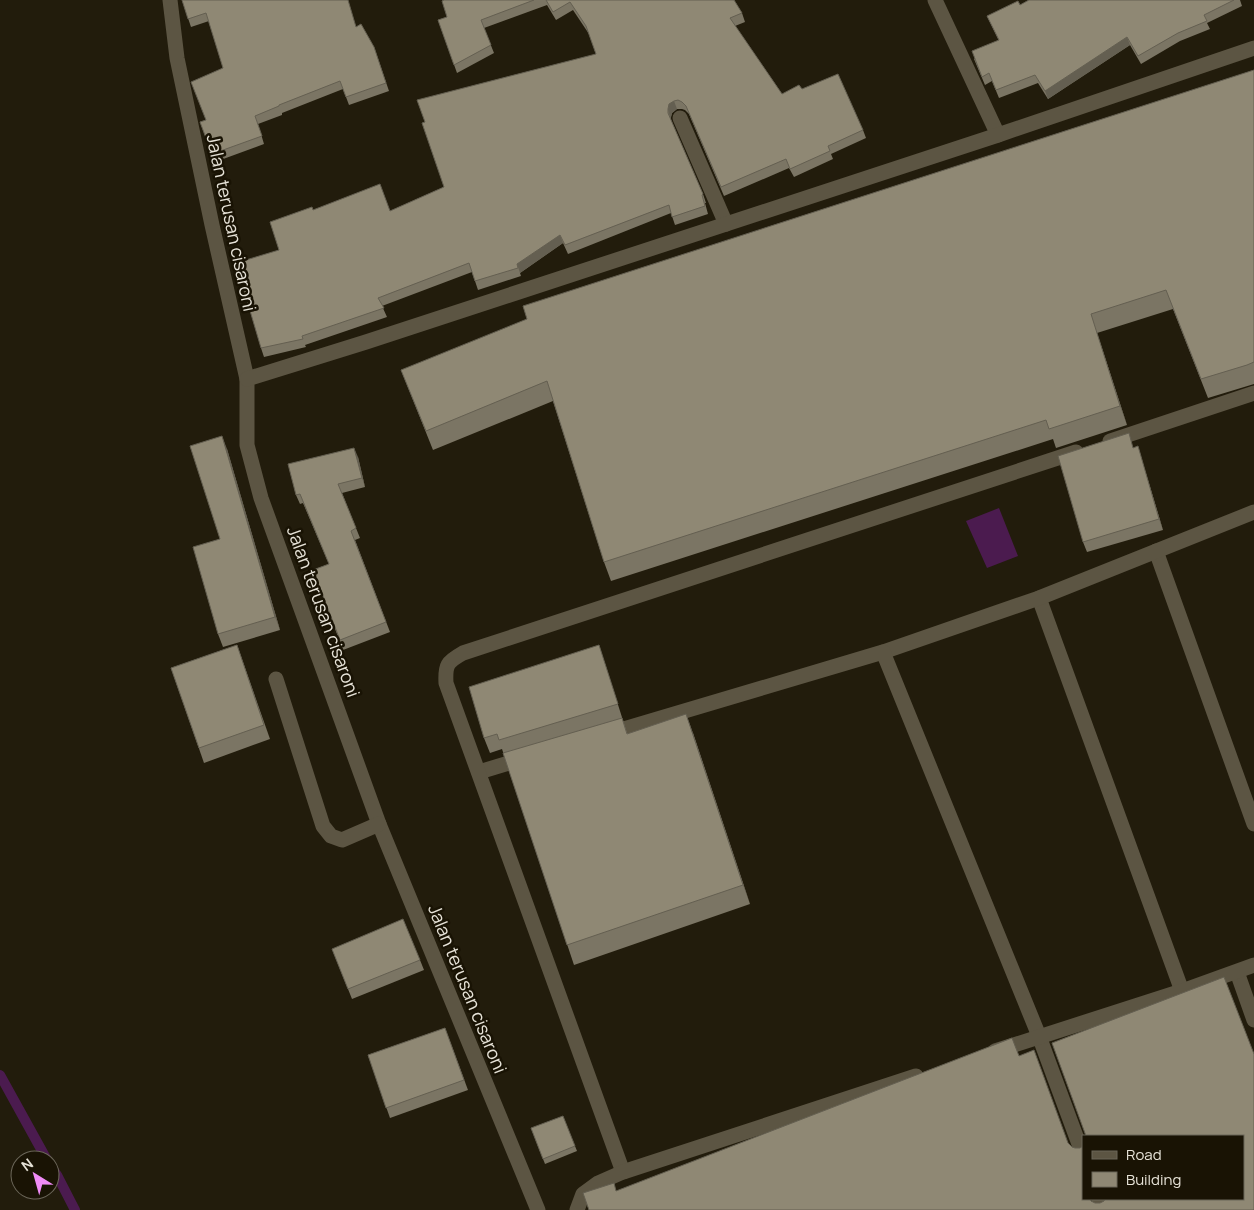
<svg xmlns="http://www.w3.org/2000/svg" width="1254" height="1210" font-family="Manrope,sans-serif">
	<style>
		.water { fill: #4b1b4f }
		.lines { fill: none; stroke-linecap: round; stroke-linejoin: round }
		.stream { stroke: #4b1b4f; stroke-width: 10 }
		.minor { stroke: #5c5543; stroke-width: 15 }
		.wall { fill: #7b7564 }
		.shaded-wall { fill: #645f51 }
		.building { fill: #8f8874; stroke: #645f51 }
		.labels { text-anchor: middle; stroke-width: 5; stroke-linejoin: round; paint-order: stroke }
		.street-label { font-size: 18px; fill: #e7e3d8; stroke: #191304 }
	</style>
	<rect width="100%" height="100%" fill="#221c0c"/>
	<polygon class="water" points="999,508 1018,556 987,568 966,521"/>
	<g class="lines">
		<g class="stream">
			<polyline points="0,1075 47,1160"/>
			<polyline points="50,1165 57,1175 75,1210"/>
		</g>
		<g class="minor">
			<polyline points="170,0 177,58 212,225 247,379 247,445 261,498 379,824 538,1210"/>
			<polyline points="935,0 998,135"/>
			<polyline points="680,118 726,224"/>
			<polyline points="247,379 366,342 998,135 1254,48"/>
			<polyline points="1110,441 1254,393"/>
			<polyline points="1156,551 1254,824"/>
			<polyline points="1039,598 1182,991"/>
			<polyline points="883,652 1039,598 1254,512"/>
			<polyline points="276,679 323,826 331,836 342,840 379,824"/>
			<polyline points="607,734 883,652 1039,1036 1083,1155"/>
			<polyline points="479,772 525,758"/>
			<polyline points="1237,972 1254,1020"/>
			<polyline points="995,1051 1182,991 1254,965"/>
			<path d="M623,1172L446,683C445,665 447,662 463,653L1076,452"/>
			<polyline points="1099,1199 1103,1210"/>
			<polyline points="577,1210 583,1194 598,1183 623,1172 916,1076"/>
		</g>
	</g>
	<g class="wall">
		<polygon points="182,0 357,27 374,47 389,91 349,105 343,89 282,113 282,115 258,124 264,144 215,162 200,122 206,120 223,68 209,21 191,27"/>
		<polygon points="444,0 734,0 742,13 745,22 735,26 782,94 802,89 863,130 866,138 831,154 833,159 794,177 789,168 724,196 689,114 685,110 682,109 677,109 672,113 671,117 671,120 703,194 706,203 705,203 708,214 675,225 671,213 568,254 563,243 520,273 521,276 478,290 472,272 382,306 387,317 305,345 306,347 264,357 261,348 279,250 313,210 390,211 444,187 596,54 589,34 573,10 556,20 547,5 484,28 494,53 457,73 438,20 447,17"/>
		<polygon points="1029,0 1240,0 1242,6 1207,23 1210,29 1180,41 1141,64 1130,45 1048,99 1038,83 999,98 992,81 985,85 974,59 999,41 987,16 1020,5"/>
		<polygon points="1254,70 1254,384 1208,398 1173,309 1097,333 1127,425 1056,448 1053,439 611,581 604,562 553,401 433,450 401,370"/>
		<polygon points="1134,448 1141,457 1163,530 1087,552 1083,542"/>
		<polygon points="227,449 280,630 223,647 218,634 220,539"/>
		<polygon points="358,457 365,487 342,493 360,538 355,540 390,632 343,650 313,570 329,564 303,503 300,504 296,495"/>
		<polygon points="237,645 270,739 204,763 171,668"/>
		<polygon points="599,645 627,733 693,733 750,904 574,965 502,749 490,753 484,738"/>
		<polygon points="332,949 420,960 424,970 352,999"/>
		<polygon points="445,1028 468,1090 390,1118 368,1055"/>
		<polygon points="531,1128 575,1146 577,1151 545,1164"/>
	</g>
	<g class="shaded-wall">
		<polygon points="1127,37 1130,45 1048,99 1045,91"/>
		<polygon points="674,101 677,109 672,113 671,117 671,122 668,109 669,104"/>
		<polygon points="560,235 563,243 520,273 521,276 517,264"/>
		<polygon points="1091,314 1097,333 1127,425 1120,406"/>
		<polygon points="222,436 227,449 280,630 275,617"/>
		<polygon points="1138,446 1141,457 1163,530 1159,519"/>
		<polygon points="354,448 358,457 365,487 362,478"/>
		<polygon points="686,714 693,733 750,904 743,885"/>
	</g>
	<g class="building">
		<polygon points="182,0 348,0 356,27 361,24 374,47 386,83 346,97 340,81 279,105 279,106 255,116 262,136 212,154 200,122 206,120 191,82 223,68 206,13 188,19"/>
		<polygon points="444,0 534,0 481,20 491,45 454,65 438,20 447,17 442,1"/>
		<polygon points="546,0 734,0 742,13 730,18 782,94 799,85 802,89 838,74 863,130 828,146 830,151 790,169 786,159 721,187 686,106 682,102 678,100 674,101 669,104 668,109 668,113 703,194 702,195 705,206 672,217 669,205 565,245 560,235 517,264 518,268 475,281 469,263 378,298 384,308 302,336 303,339 261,348 236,263 279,250 270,222 312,207 313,210 380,184 390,211 444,187 422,123 425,122 417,100 596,54 586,26 570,2 553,12"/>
		<polygon points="1029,0 1234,0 1204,15 1207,21 1178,33 1138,56 1127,37 1045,91 1035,75 996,90 989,73 982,77 972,51 999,40 987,16 1018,1 1020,5"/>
		<polygon points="1254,70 1254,362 1247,365 1201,379 1166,290 1091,314 1120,406 1049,429 1046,420 604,562 547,381 426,431 401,370 527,319 523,306"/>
		<polygon points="1129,433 1133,448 1138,446 1159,519 1083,542 1058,456"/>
		<polygon points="222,436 275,617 218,634 193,547 220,539 190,446"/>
		<polygon points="354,448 362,478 338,484 356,528 351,531 386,622 340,640 313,570 329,564 300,494 296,495 288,464"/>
		<polygon points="237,645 264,725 199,748 171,668"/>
		<polygon points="599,645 618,704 499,740 497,734 484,738 469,687"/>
		<polygon points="686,714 743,885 567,945 503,753 622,718 627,734"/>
		<polygon points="403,919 420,960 348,989 332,949"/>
		<polygon points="1224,977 1254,1054 1254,1210 589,1210 583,1193 614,1183 616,1191 1012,1038 1019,1056 1034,1050 1068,1143 1072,1147 1075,1148 1080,1148 1083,1146 1083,1199 1090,1199 1091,1201 1095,1203 1100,1203 1104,1201 1105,1199 1243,1199 1243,1136 1086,1136 1052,1043"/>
		<polygon points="445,1028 464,1080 386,1108 368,1055"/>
		<polygon points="563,1116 575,1146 543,1159 531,1128"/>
	</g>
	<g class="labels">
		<g class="street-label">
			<text transform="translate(231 223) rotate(78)" y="6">Jalan terusan cisaroni</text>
			<text transform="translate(323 612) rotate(70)" y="6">Jalan terusan cisaroni</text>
			<text transform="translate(467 989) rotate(68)" y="6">Jalan terusan cisaroni</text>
		</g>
	</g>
	<rect x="1082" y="1135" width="162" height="65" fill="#191304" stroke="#6b6659"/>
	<rect x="1092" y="1151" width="25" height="8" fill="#5c5543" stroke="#6b6659"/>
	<text x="1126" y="1160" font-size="15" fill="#e7e3d8">Road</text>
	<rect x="1092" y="1172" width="25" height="15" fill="#8f8874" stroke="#6b6659"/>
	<text x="1126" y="1185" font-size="15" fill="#e7e3d8">Building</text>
	<g transform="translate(35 1175) rotate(323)"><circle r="24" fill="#191304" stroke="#6b6659"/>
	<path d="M0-4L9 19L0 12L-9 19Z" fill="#ef8bf7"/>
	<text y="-8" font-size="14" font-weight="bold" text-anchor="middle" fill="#e7e3d8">N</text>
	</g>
</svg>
